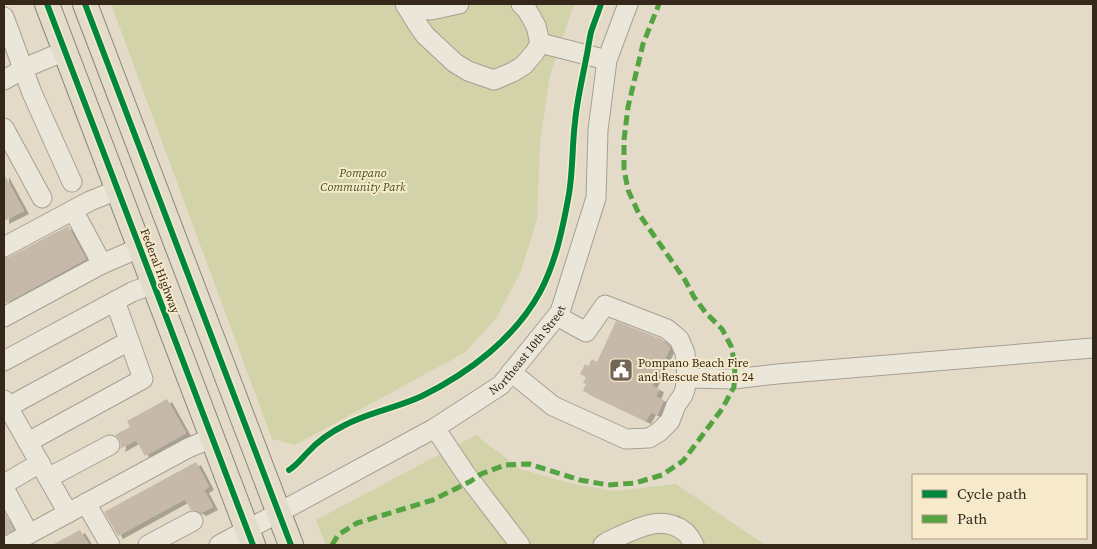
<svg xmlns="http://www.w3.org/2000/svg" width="1097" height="549" font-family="'Source Serif 4',serif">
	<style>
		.green { fill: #d2d3a9 }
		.building { fill: #c7b9a9; filter: url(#shadow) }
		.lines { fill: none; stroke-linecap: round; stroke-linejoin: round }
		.minor-casing { stroke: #a79f92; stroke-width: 21 }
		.major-casing { stroke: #8d8579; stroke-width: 26 }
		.minor { stroke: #ebe6da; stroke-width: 19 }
		.major { stroke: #e3dccb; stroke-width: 24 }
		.quiet { stroke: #53a340; stroke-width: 5; stroke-dasharray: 10 5; stroke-linecap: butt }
		.cycleway-casing { stroke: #f6eacb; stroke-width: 9 }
		.cycleway { stroke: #00873e; stroke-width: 6 }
		.labels { text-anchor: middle; stroke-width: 4; stroke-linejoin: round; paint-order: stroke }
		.park-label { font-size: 12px; font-style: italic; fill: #455220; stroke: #f6eacb }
		.street-label { font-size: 12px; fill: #35281a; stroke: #f6eacb }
		.poi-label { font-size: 12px; fill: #35281a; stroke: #f6eacb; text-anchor: start }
	</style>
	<defs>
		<filter id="shadow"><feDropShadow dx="5" dy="3" stdDeviation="0" flood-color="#0004"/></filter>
	</defs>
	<rect width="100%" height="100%" fill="#e3dbc8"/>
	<g class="green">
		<polygon points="111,4 574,4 550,75 540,142 537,219 521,271 496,319 464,353 295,445 272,439"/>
		<polygon points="476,435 520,469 574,484 614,491 676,484 765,545 326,545 316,520"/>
	</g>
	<g class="building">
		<polygon points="4,174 24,211 4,221"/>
		<polygon points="68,226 86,259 4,304 4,258 9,257"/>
		<polygon points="616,321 661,339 670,348 652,386 659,389 656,397 664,400 657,415 651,412 646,421 583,391 586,384 583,383 586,377 580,374 585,364 588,366 592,359 597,362"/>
		<polygon points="167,399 186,433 145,456 136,440 120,449 121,445 120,440 115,435 130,427 127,421"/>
		<polygon points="196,462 209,487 204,490 213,507 201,513 198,511 191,510 185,499 118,536 104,512"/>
		<polygon points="4,511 14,530 4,535"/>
		<polygon points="80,530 89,545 52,545"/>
	</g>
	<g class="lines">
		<g class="minor-casing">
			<g id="minor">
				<polyline points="405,4 416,22 425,35 455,63 468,71 494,80 513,72 524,65 535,52 540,43 536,26 527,10 521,4"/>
				<polyline points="408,8 431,10 459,4"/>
				<polyline points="4,17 32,93 72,182"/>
				<polyline points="540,43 607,60"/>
				<polyline points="4,80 29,66 65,51"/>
				<polyline points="4,128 42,198"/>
				<polyline points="73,210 102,264"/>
				<polyline points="4,247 90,201 117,190"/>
				<polyline points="4,317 102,264 139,248"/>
				<polyline points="4,361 132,292 153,284"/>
				<polyline points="511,372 553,406 626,439 649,438 659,432 670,421 676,405 683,395 685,389 687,378 685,353 679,339 667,329 605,305 586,332 557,316"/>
				<polyline points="687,378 734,379 777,374 1093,348"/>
				<polyline points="4,400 68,513 188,448 212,438"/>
				<polyline points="8,407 129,341"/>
				<polyline points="435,428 465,473 520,545"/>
				<polyline points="28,442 143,379 115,301"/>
				<polyline points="48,478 110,445"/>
				<polyline points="4,484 40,463"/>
				<polyline points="4,488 29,534 68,513"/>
				<polyline points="86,503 110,545"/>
				<polyline points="9,545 29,534"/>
				<polyline points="148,545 193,521"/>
				<path id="s1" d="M219,545L435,428L501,385L560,312L596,198L598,130L607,60L628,4"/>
				<path d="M603,545L607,542C632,531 661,512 685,532C689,535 692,541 694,545"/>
			</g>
		</g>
		<g class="major-casing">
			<g id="major">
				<polyline points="47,4 253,545"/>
				<polyline points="85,4 291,545"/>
			</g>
		</g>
		<use href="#minor" class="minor"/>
		<use href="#major" class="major"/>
		<polyline class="quiet" points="332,545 338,535 357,523 433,500 471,481 481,474 505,465 529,464 580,480 608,485 635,483 662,475 683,461 722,409 734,387 735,365 731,346 722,329 706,313 694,297 685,280 639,214 628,190 624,169 624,140 628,107 643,44 659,4"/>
		<g class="cycleway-casing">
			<g id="cycleway">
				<polyline points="47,4 253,545"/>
				<polyline points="85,4 291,545"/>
				<path d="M289,470C297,465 301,459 308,452C318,441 331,432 345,425C369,412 397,408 422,396C469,373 515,338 540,292C556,262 563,227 569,194C573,170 572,146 575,122C577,100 582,80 586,59C588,50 589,41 591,32C594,23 598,13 601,4"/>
			</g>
		</g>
		<use href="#cycleway" class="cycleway"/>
	</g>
	<defs>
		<g id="civic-square" transform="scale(1.25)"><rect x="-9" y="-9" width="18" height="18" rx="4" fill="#726757" stroke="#f6eacb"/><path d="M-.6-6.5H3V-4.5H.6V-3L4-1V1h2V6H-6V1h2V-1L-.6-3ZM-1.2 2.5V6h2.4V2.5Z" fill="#fff"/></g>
	</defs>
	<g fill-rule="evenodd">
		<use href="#civic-square" x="621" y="370"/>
	</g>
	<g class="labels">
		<g class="park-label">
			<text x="363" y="177">Pompano<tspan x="363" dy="14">Community Park</tspan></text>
		</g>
		<g class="street-label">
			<text transform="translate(160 271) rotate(69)" y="4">Federal Highway</text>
			<text dy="4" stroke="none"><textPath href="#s1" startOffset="368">Northeast 10th Street</textPath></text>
		</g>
		<g class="poi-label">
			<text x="638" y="367">Pompano Beach Fire<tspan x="638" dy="14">and Rescue Station 24</tspan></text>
		</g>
	</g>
	<rect width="1097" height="549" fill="none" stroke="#35281a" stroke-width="10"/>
	<rect x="912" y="474" width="175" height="65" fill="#f6eacb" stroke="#a99c84"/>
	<rect x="922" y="490" width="25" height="8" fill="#00873e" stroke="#a99c84"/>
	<text x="957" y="499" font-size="15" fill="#35281a">Cycle path</text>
	<rect x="922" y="515" width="25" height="8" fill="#53a340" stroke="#a99c84"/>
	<text x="957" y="524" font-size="15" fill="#35281a">Path</text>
</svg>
